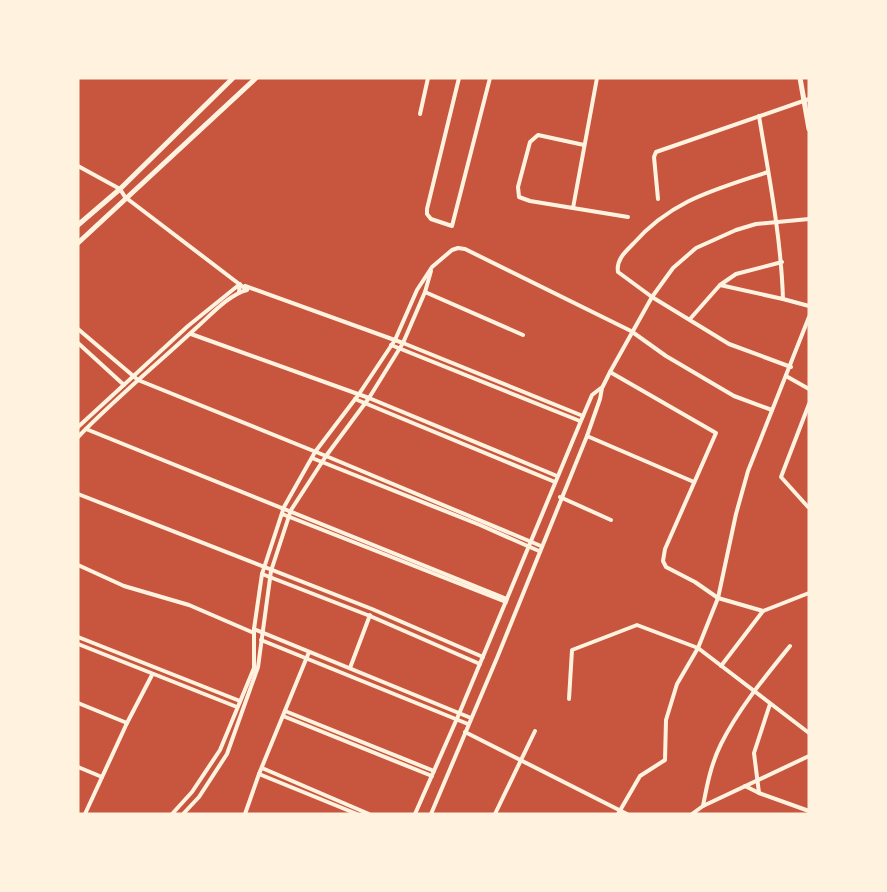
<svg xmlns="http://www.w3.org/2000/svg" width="887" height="892" font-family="Manrope,sans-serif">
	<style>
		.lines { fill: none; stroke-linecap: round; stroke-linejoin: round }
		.minor { stroke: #fff3e0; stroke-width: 4 }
		.secondary { stroke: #fff3e0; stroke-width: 5 }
	</style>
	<rect width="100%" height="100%" fill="#c8553d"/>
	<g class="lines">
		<g class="minor">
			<polyline points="459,78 427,209 427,214 431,219 452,226 490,78"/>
			<polyline points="420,114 428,78"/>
			<path d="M759,116C769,177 781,237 783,299L809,306"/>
			<polyline points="584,145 538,135 530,142 518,187 519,197 530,201 628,217"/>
			<path d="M78,166L120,189L125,197L247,290C228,295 210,316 195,329C156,365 115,399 78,437"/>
			<path d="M768,172C714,190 672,200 633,244C625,252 616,260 618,272L652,297L729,344L791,367"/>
			<polyline points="658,199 654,157 656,152 809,99"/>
			<polyline points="573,208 597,78"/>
			<polyline points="720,285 783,299"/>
			<polyline points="245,286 403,343 583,416"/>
			<polyline points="425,292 523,335"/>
			<polyline points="690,319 720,285 736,274 782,262"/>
			<polyline points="78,329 138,380 326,456 541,546"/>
			<polyline points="191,334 369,398 557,476"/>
			<polyline points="78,343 124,385"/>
			<polyline points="391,345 580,421"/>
			<polyline points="610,372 716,433 665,549 663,561 666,567 695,582 718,598 763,611 809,593"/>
			<polyline points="786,376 809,389"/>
			<polyline points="355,399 555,482"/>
			<polyline points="78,427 188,326 240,284 239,292"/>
			<polyline points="86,429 507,599"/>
			<polyline points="587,436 694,482"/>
			<polyline points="312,458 480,525 539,551"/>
			<polyline points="78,494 372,609 483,657"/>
			<polyline points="560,497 611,520"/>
			<polyline points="808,507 781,477 809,404"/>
			<polyline points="282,514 506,602"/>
			<polyline points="78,565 124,586 189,605 254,633"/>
			<polyline points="262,574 370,616 480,664"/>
			<polyline points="254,629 471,718"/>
			<polyline points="78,637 240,701"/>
			<polyline points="261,640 468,724"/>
			<polyline points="78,644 237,707"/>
			<polyline points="721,666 763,611"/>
			<polyline points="350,668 370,615"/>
			<polyline points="569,699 572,650 637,625 698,648 809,733"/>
			<polyline points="78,703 127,723"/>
			<polyline points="770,704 754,753 759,793 809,811"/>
			<polyline points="285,711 434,771"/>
			<polyline points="283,716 432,776"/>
			<polyline points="465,732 627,814"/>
			<polyline points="78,767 102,777"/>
			<polyline points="262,768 369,814"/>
			<polyline points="259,774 357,814"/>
			<polyline points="745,786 759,793"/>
			<path d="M703,806C707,785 711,764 721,744C739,708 765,677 790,646"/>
			<polyline points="85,814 127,723 152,675"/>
			<polyline points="172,814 192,792 220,750 254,668 254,629 262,574 284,507 315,452 359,394 395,340 417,290 432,267 452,250 458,248 465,249 631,331 666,356 734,396 772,410"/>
			<polyline points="183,814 199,797 227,754 258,667 271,571 291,510 326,456 369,398 403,343 425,292 431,271"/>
			<polyline points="245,814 259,774 309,652"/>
			<polyline points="415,814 459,714 583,416 592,395 601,388"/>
			<polyline points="431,814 497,658 587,436 600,399 602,388 610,372 652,297 673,268 696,248 736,230 756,224 809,219"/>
			<polyline points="495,814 535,731"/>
			<polyline points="618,814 640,776 665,760 666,720 677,684 698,648 718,598 736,514 748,471 809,317"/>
			<polyline points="692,814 703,806 809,756"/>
		</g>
		<g class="secondary">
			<polyline points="800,78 809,129"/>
			<polyline points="78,225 120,189 233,78"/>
			<polyline points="78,243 256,78"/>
		</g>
	</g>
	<rect width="887" height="892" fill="none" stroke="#fff3e0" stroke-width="159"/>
</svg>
